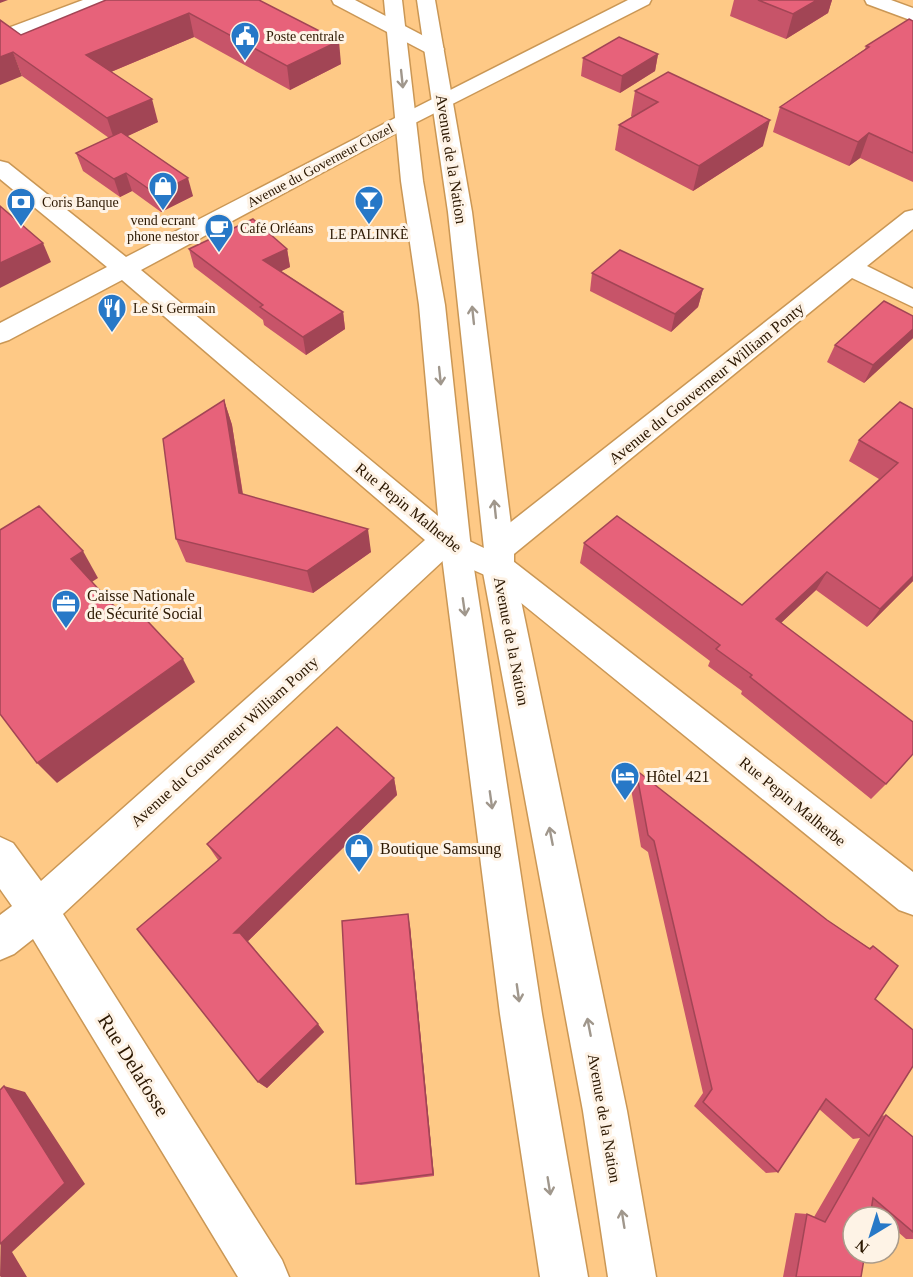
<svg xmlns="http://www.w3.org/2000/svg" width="913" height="1277" font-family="'Times New Roman',serif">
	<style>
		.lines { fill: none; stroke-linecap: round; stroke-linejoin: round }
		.minor-casing { stroke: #ca9755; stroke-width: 3 }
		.major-casing { stroke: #ca9755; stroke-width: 3 }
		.minor { fill: #fff; fill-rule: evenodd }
		.major { fill: #fff; fill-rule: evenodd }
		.wall { fill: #c75469 }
		.shaded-wall { fill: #a24555 }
		.building { fill: #e7627a; stroke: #a24555; stroke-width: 1.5 }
		.oneway { stroke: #a0978c }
		.labels { text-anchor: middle; stroke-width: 6; stroke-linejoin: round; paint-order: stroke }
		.far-poi-label { font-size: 14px; fill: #2b1700; stroke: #fef3e6; text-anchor: start }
		.far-street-label { font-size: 14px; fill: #2b1700; stroke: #fef3e6 }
		.street-label { font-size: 16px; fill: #2b1700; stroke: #fef3e6 }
		.poi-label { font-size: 16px; fill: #2b1700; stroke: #fef3e6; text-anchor: start }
		.near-street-label { font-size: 20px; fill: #2b1700; stroke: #fef3e6 }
	</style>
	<rect width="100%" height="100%" fill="#fec986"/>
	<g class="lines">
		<g class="minor-casing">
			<g id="minor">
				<polygon points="83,0 109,0 107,4 0,44 0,31"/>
				<polygon points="332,0 355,0 441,45 444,49 441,53 427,53 334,4"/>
				<polygon points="628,0 651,0 649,4 413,124 141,270 467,540 484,548 488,540 905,212 913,210 913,229 867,266 913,289 913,307 852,278 509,558 913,872 913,915 899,910 498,584 487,576 446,558 63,914 282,1260 289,1277 238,1277 33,939 14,954 0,960 0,915 12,906 0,889 0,837 13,843 41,881 425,540 122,280 9,340 0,343 0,323 107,267 0,179 0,161 8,163 126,257 399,116"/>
				<polygon points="865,0 891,0 913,8 913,21 867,4"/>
			</g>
		</g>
		<g class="major-casing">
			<g id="major">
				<polygon points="384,0 402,0 423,181 445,305 471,549 542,1014 588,1277 540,1277 500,1014 441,549 419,305 401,181"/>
				<polygon points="417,0 435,0 472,212 514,549 514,567 627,1111 656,1277 608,1277 583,1111 482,567 484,549 448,212"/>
			</g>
		</g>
		<use href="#minor" class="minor"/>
		<use href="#major" class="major"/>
	</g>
	<g class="wall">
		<polygon points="259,0 341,64 290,90 194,37 111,72 158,122 127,136 193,196 161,212 132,191 120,197 83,171 76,153 109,138 22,76 0,20 21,35"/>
		<polygon points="734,0 832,0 828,13 786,39 730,16"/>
		<polygon points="913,21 913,182 860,158 849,166 773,132 780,107 865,49 866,46"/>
		<polygon points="658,54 655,71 620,93 581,76 583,58"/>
		<polygon points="635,91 763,146 693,191 615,150 619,125 632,117 631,116"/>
		<polygon points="189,249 287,249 290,267 281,271 343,312 345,329 306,355 264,325 263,320 194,267"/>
		<polygon points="592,273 703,289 698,307 671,332 590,291"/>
		<polygon points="913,316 913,338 864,383 827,362 835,345"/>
		<polygon points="224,400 232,425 243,494 371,552 313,593 186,562 176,539"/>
		<polygon points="913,409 913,581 867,627 816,590 781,623 886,784 871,799 741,694 742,691 708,666 710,661 580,563 584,543 742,605 879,479 849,461 859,440"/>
		<polygon points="636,770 827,920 869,948 873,946 881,1116 886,1115 913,1137 913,1239 906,1239 889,1224 889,1217 881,1217 872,1209 861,1277 783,1277 795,1213 807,1214 814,1217 860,1138 853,1139 819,1109 778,1172 766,1173 694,1106 703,1093 648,852 641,847 630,783"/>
		<polygon points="394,778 397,795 248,941 324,1032 267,1088 258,1082 218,860 207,844"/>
		<polygon points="410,926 434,1176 361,1185 356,1184"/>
	</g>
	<g class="shaded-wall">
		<polygon points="0,0 8,0 0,3"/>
		<polygon points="817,0 832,0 828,13 786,39 793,14"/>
		<polygon points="189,13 194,37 94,79 86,55"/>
		<polygon points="339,41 341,64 290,90 287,66"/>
		<polygon points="13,52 22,76 0,85 0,57"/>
		<polygon points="658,54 655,71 620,93 622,76"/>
		<polygon points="152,99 158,122 115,142 107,118"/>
		<polygon points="770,120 763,146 693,191 699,166"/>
		<polygon points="869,133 860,158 849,166 858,142"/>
		<polygon points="126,173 132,191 120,197 114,179"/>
		<polygon points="188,178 193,196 161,212 156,194"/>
		<polygon points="43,243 51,262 0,288 0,263"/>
		<polygon points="287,249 290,267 267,278 263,260"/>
		<polygon points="703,289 698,307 671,332 675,314"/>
		<polygon points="343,312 345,329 306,355 303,337"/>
		<polygon points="913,329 913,338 864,383 873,365"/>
		<polygon points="224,400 232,425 246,516 239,493"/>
		<polygon points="368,529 371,552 313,593 307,571"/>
		<polygon points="83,551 98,578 87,585 71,559"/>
		<polygon points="827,572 816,590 766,637 776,619"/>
		<polygon points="913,576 913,581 867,627 880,609"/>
		<polygon points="183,659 195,682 57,783 37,763"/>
		<polygon points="394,778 397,795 244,945 234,933"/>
		<polygon points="408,914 410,926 434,1176 433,1174"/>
		<polygon points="318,1024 324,1032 267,1088 258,1082"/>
		<polygon points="4,1086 25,1092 85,1184 12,1252 27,1277 1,1277 0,1276"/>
	</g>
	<g class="building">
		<polygon points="106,0 259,0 339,41 287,66 189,13 86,55 152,99 107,118 13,52 0,57 0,20 21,35"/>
		<polygon points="758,0 817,0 793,14"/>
		<polygon points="909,19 913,21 913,153 869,133 858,142 780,107 869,47 866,46"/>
		<polygon points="619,37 658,54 622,76 583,58"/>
		<polygon points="668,72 770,120 699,166 619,125 658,102 635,91"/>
		<polygon points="121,132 188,178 156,194 126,173 114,179 76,153"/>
		<polygon points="0,206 43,243 0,263"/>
		<polygon points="253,219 287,249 263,260 343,312 303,337 260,307 263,305 189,249"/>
		<polygon points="620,250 703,289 675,314 592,273"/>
		<polygon points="884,301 913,316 913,329 873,365 835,345"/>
		<polygon points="224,400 239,493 368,529 307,571 176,539 163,439"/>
		<polygon points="900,402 913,409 913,576 880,609 827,572 776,619 913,722 913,754 886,784 750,677 752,675 716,649 720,645 584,543 617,516 742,605 898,463 859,440"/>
		<polygon points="39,506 83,551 71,559 125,618 137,610 183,659 37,763 0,714 0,530"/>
		<polygon points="337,727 394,778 234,933 240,933 318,1024 258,1082 137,929 221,858 207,844"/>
		<polygon points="636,770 827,920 870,949 873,946 898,966 875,999 913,1030 913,1066 869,1136 826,1099 778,1172 703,1102 712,1089 654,841 648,835"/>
		<polygon points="408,914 433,1174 356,1184 342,921"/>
		<polygon points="4,1086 65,1183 0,1244 0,1090"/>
		<polygon points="886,1115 913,1137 913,1232 873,1198 870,1217 853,1217 853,1253 865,1253 861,1277 796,1277 807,1214 825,1222"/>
	</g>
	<defs><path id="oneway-shaft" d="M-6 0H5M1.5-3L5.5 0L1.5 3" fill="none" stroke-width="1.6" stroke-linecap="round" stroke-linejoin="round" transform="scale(1.5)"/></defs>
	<g class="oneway">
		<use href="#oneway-shaft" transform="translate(402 79) rotate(84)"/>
		<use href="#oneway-shaft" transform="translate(473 315) rotate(-96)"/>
		<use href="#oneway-shaft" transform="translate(440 376) rotate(84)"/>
		<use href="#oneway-shaft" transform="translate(495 509) rotate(-96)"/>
		<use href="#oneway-shaft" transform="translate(464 607) rotate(82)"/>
		<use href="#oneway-shaft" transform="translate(491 800) rotate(82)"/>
		<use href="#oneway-shaft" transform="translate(551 836) rotate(-101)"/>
		<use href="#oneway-shaft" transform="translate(518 993) rotate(82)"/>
		<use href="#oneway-shaft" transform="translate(589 1027) rotate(-101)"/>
		<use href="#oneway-shaft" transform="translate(549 1186) rotate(81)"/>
		<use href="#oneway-shaft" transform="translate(623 1219) rotate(-99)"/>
	</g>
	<defs>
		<g id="civic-pin" transform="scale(1.5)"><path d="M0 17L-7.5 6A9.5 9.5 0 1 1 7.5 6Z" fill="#2778c7" stroke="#fef3e6"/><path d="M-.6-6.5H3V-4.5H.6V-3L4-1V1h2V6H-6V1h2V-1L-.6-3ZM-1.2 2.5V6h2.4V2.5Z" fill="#fff"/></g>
		<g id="shop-pin" transform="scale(1.5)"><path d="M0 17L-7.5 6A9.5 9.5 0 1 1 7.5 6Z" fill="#2778c7" stroke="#fef3e6"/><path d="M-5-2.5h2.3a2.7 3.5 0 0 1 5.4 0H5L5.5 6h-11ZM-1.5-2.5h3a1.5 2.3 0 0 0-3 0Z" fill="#fff"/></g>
		<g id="bar-pin" transform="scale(1.5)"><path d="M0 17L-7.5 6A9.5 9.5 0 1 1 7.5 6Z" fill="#2778c7" stroke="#fef3e6"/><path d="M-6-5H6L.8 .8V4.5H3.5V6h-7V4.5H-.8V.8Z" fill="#fff"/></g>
		<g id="bank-pin" transform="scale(1.5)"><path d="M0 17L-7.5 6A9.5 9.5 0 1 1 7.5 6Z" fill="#2778c7" stroke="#fef3e6"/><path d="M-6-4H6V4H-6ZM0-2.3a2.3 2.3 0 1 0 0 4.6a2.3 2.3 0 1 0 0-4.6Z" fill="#fff"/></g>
		<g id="cafe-pin" transform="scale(1.5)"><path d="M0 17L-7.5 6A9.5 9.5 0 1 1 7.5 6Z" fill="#2778c7" stroke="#fef3e6"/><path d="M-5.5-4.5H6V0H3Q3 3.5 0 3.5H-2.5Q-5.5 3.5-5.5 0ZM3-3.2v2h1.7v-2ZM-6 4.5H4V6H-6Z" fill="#fff"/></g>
		<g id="restaurant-pin" transform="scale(1.5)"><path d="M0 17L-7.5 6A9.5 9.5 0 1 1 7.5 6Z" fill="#2778c7" stroke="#fef3e6"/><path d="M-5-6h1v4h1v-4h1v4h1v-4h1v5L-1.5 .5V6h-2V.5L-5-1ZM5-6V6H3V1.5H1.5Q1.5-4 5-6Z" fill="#fff"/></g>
		<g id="office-pin" transform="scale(1.5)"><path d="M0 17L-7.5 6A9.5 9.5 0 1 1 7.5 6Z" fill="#2778c7" stroke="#fef3e6"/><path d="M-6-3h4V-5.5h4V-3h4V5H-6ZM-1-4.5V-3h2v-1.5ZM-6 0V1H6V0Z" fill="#fff"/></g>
		<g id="hotel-pin" transform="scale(1.5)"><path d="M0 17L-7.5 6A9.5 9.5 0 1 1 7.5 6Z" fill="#2778c7" stroke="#fef3e6"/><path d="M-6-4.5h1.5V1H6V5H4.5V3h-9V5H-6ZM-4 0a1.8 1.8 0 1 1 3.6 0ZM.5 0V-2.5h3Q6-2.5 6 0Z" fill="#fff"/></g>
	</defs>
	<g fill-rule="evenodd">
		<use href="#civic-pin" x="245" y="36"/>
		<use href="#shop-pin" x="163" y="186"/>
		<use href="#bar-pin" x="369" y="200"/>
		<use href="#bank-pin" x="21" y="202"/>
		<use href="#cafe-pin" x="219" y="228"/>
		<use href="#restaurant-pin" x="112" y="308"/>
		<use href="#office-pin" x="66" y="604"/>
		<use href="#hotel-pin" x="625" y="776"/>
		<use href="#shop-pin" x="359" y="848"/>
	</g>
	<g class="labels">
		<g class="far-poi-label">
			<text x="266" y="41">Poste centrale</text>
			<text x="42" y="207">Coris Banque</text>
			<text x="163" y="225" text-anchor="middle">vend ecrant<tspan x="163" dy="16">phone nestor</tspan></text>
			<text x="240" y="233">Café Orléans</text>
			<text x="369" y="239" text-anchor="middle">LE PALINKÈ</text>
			<text x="133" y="313">Le St Germain</text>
		</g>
		<g class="far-street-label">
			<text transform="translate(320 165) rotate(-28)" y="5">Avenue du Governeur Clozel</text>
		</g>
		<g class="street-label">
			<text transform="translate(452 159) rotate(81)" y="6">Avenue de la Nation</text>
			<text transform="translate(706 383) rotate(-39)" y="6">Avenue du Gouverneur William Ponty</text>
			<text transform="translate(409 507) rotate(39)" y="6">Rue Pepin Malherbe</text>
			<text transform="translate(512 641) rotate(79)" y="6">Avenue de la Nation</text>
			<text transform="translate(224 741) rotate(-42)" y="6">Avenue du Gouverneur William Ponty</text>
			<text transform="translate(793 801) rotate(39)" y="6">Rue Pepin Malherbe</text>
			<text transform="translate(605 1118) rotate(80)" y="6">Avenue de la Nation</text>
		</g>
		<g class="poi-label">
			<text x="87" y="601">Caisse Nationale<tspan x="87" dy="18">de Sécurité Social</tspan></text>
			<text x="646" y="782">Hôtel 421</text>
			<text x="380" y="854">Boutique Samsung</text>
		</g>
		<g class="near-street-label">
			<text transform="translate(134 1065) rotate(58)" y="7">Rue Delafosse</text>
		</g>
	</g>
	<g transform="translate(871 1235) rotate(218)"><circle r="28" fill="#fef3e6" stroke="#aa9b8a" stroke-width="1.5"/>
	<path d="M0-4.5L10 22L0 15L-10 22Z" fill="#2778c7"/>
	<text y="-9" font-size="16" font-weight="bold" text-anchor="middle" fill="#2b1700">N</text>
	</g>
</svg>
